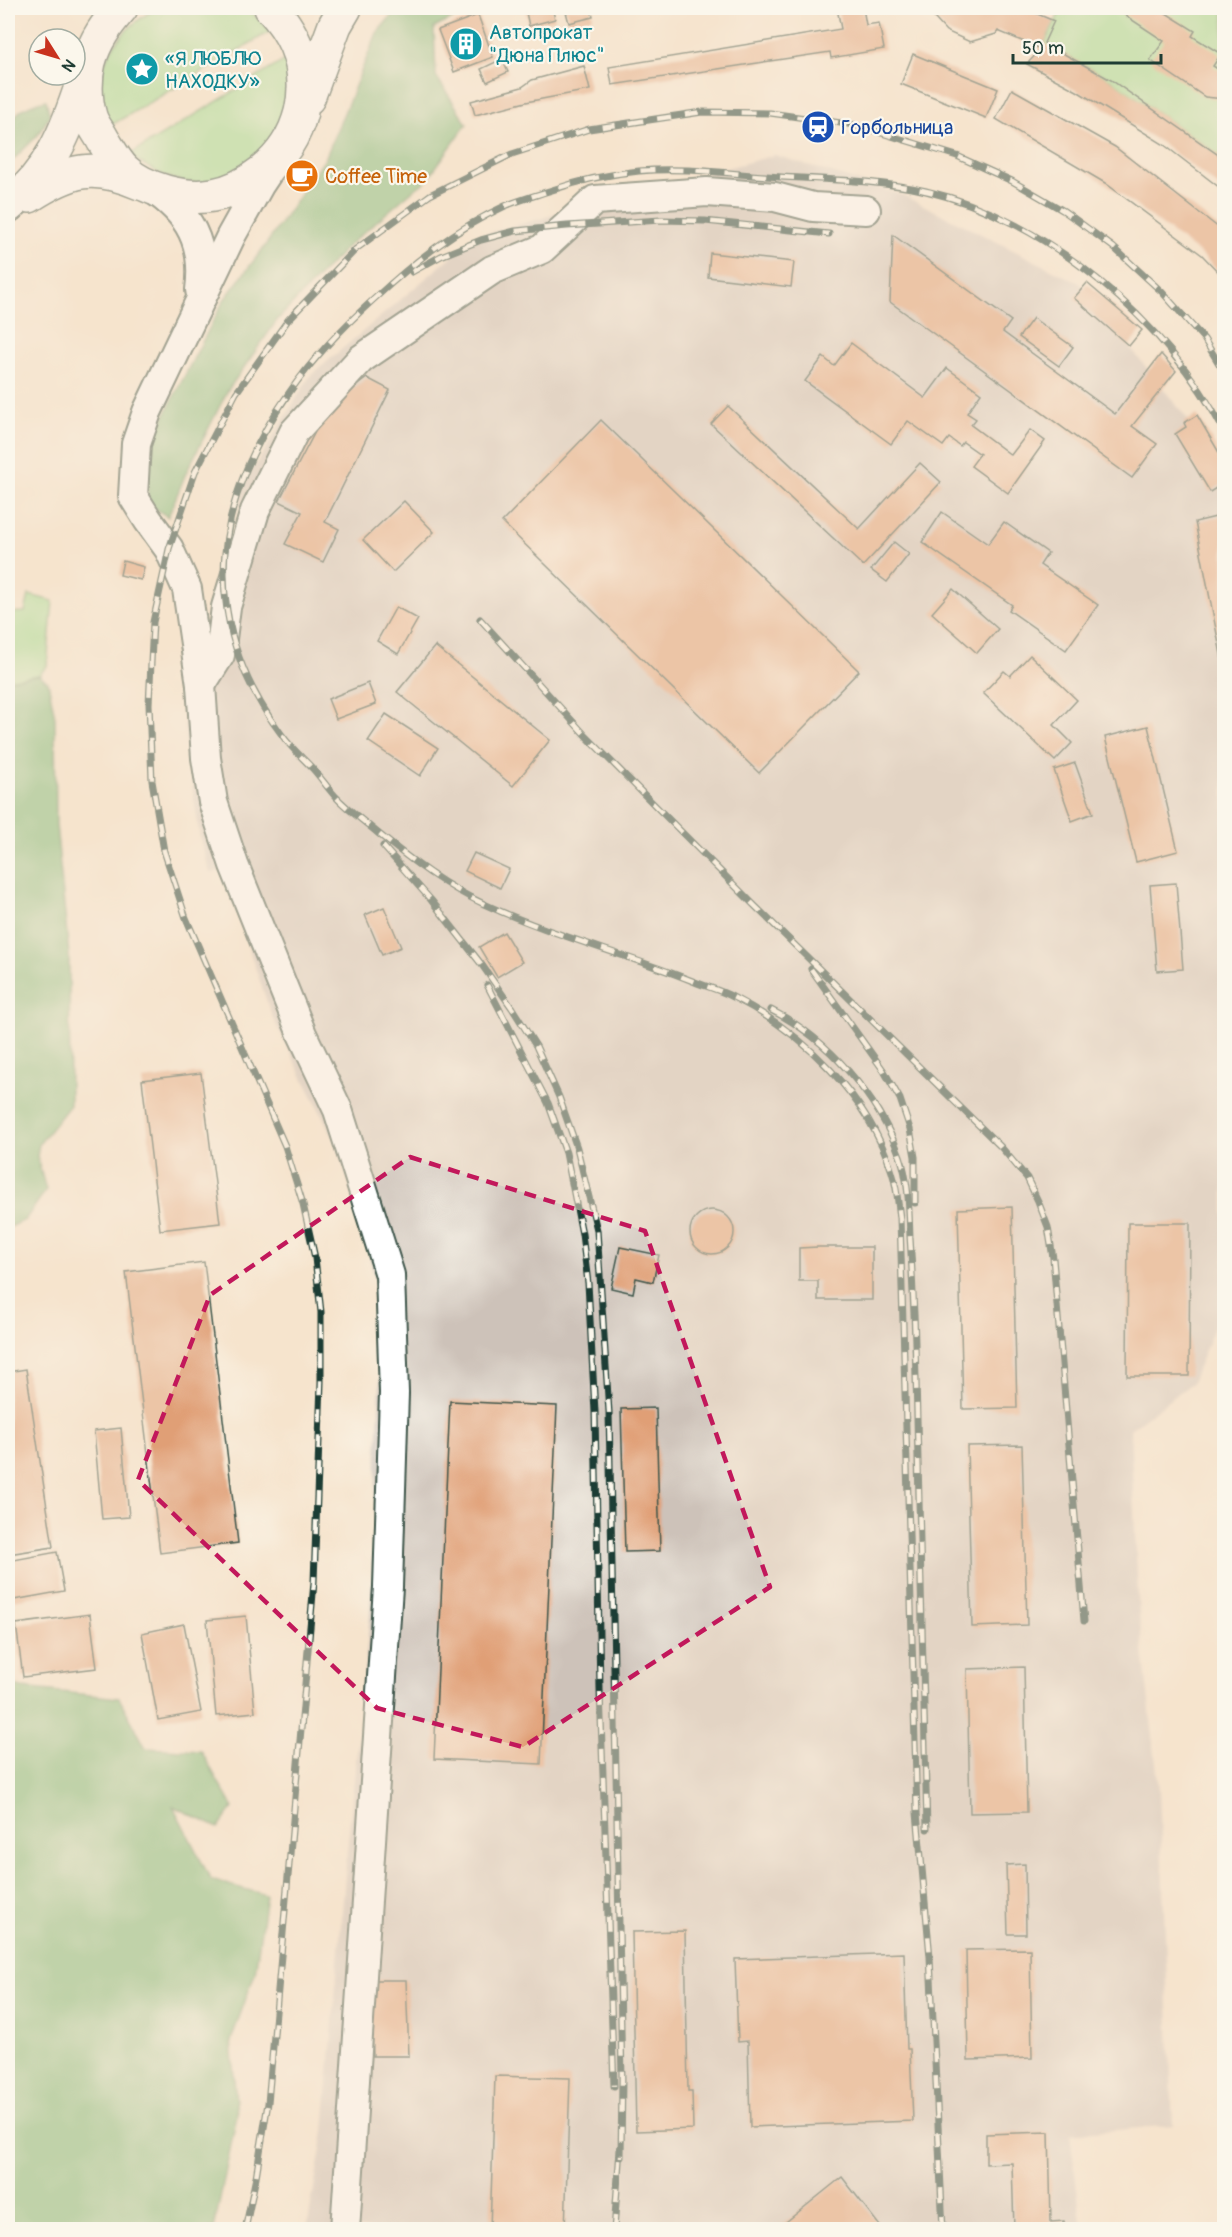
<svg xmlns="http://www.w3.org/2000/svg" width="1232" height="2237" font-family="Pangolin,sans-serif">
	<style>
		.industrial { fill: #cdc2b9 }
		.green { fill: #9fdd92; stroke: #5f8d63; stroke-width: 1.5 }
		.forest { fill: #7fbc7c; stroke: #4f7c58; stroke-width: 1.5 }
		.building { fill: #e09f76 }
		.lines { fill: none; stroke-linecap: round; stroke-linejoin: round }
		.minor-casing { stroke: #3f564b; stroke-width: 32 }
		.major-casing { stroke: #3f564b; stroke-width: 36 }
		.minor { stroke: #fff; stroke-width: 28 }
		.major { stroke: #fff; stroke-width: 33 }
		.rail-casing { stroke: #1f3d34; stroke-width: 7 }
		.rail { stroke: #fbf7ec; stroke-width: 4.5; stroke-dasharray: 14; stroke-linecap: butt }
		.marked { fill: none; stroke: #c2185b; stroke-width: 4.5; stroke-dasharray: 12 8; stroke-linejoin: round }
		.labels { text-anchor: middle; stroke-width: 4.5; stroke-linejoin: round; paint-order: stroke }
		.culture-label { font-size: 20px; fill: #0d838f; stroke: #fbf7ec; text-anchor: start }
		.transit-label { font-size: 20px; fill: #164399; stroke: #fbf7ec; text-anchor: start }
		.food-label { font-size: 20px; fill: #c56008; stroke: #fbf7ec; text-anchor: start }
	</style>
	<rect width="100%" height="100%" fill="#fbf7ec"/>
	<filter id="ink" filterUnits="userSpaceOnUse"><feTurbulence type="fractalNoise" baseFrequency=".0167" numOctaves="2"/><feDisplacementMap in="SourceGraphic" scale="12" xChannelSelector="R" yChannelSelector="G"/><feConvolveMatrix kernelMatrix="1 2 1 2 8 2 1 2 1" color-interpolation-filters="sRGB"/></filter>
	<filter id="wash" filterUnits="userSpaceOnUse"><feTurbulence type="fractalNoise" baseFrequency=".008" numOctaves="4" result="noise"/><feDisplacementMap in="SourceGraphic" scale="24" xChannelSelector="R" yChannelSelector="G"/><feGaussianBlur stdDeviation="1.35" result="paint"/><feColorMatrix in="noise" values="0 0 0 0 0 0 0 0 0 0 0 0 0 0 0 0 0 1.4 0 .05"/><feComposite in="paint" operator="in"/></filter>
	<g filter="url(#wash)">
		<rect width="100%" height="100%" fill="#f6e4cd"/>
		<polygon class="industrial" points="775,155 905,196 1079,283 1224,465 1224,1302 1192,1383 1130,1429 1139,1615 1159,1790 1173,2125 1070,2134 1082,2229 307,2229 324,2131 347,1852 370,1618 380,1389 376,1283 365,1237 336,1143 272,1016 222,871 210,873 200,838 186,747 177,626 193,626 230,663 226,586 244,484 310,376 476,236"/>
		<g class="green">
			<path d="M157,8H244L256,16L271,31L108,127C106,120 102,112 101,104C94,60 121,28 157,8Z"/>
			<polygon points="1062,8 1224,8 1224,159 1111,80 1044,44"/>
			<path d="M285,60C289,69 288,77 288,87C288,94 288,103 287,110C279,146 238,182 200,183C172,183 151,170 129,155Z"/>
			<polygon points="29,595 53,601 47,666 39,675 8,680 8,613 25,612"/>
		</g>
		<g class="forest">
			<polygon points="398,8 474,8 434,28 436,76 467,124 426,181 411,192 348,246 278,319 228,390 186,473 168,517 148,504 147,474 154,439 169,406 224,300 265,246 325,159 377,33"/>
			<path d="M46,100L50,116L36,137L8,165C7,130 5,109 46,100Z"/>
			<polygon points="39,675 48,682 55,717 56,825 69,955 70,1105 39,1144 37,1157 46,1190 25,1220 8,1228 8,680"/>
			<polygon points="8,1684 22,1688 119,1698 146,1748 201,1751 233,1808 218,1828 173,1806 211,1880 266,1895 255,1973 231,2040 237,2115 214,2229 8,2229"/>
		</g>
		<g id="blocks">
			<g class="building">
				<polygon points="525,8 552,8 555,19 529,26"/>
				<polygon points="565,8 591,8 593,17 569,23"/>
				<polygon points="837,8 863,8 866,25 879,23 884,49 831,58 830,52 612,85 609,67 841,29"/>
				<polygon points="925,8 1023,8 1054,21 1044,43 1111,80 1224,159 1224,191 1163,144 1077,91 1027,64 1041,49 998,31 996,34 970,42 946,31"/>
				<polygon points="1114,8 1158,8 1195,31 1192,36 1221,54 1213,66 1224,73 1224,99 1205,97 1150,60 1164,41"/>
				<polygon points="478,15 493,57 454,72 438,30"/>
				<polygon points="913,54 998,89 986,118 901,84"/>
				<polygon points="502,59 508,72 487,82 481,69"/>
				<polygon points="584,66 590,90 526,102 475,115 471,101 522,87 532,80"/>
				<polygon points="1012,89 1115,147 1224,232 1224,278 1202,255 1105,183 996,119"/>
				<polygon points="893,235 1011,321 1003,332 1115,414 1161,354 1176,371 1132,426 1157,444 1132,478 890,302"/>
				<polygon points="710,253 794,262 791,287 708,277"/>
				<polygon points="1087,283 1142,330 1129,346 1074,298"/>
				<polygon points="1033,318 1073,347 1059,366 1019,337"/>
				<polygon points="851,343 925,398 947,368 981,393 967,413 976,419 971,425 1011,455 1030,430 1045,441 1008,493 971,466 980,454 963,442 960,446 949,438 943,446 908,421 891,444 805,381 823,357 834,366"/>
				<polygon points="367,378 390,390 325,522 339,529 323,562 285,544 302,512 279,501 328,407"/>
				<polygon points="728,406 859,529 920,463 941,482 863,566 711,424"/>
				<polygon points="1197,415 1224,461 1224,483 1210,492 1175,434 1186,427 1184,423"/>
				<polygon points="601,420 859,671 759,773 502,522"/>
				<polygon points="404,501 434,532 393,572 363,540"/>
				<polygon points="942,512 988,544 1004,522 1048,553 1040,565 1098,605 1066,650 1009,610 1012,605 922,542"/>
				<polygon points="1224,515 1224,665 1223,665 1195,522"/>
				<polygon points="894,542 909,554 887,582 871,570"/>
				<polygon points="123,561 144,567 141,580 120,575"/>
				<polygon points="953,589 998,629 977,653 932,613"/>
				<polygon points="396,607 418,619 398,654 377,641"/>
				<polygon points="435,646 550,740 513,786 397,692"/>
				<polygon points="1030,655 1077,700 1054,725 1072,743 1055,761 983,693 1004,671 1010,676"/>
				<polygon points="368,683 376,704 336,719 328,699"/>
				<polygon points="386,714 438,748 420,776 368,741"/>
				<polygon points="1148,726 1178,851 1136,862 1105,737"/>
				<polygon points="1075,763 1093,813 1072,821 1054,770"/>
				<polygon points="474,853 509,869 500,888 465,871"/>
				<polygon points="1176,883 1183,969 1157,971 1150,885"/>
				<polygon points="384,907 401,947 382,955 365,915"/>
				<polygon points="504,932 522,962 497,977 479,947"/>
				<polygon points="201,1073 220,1223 160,1230 142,1080"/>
				<polygon points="1012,1207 1017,1408 963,1409 958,1209"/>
				<circle cx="712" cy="1232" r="22"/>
				<polygon points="1128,1223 1190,1223 1189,1376 1127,1376"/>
				<polygon points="620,1247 659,1255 653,1282 636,1278 633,1293 611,1288"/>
				<polygon points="818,1247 872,1247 872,1300 818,1300 818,1281 799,1281 799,1248"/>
				<polygon points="204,1262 238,1543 160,1553 126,1272"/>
				<polygon points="26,1369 53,1547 8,1554 8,1372"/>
				<polygon points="450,1401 557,1406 541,1764 434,1759"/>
				<polygon points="656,1408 660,1551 625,1552 621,1409"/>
				<polygon points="121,1428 129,1517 102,1519 94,1431"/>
				<polygon points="1022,1445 1027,1625 972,1627 967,1446"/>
				<polygon points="57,1552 64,1591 8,1601 8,1561"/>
				<polygon points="90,1614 97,1668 23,1677 16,1624"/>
				<polygon points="246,1616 255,1712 216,1716 207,1620"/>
				<polygon points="184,1624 201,1712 158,1720 142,1633"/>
				<polygon points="1024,1667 1027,1812 970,1813 967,1669"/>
				<polygon points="1025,1864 1026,1934 1008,1934 1006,1865"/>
				<polygon points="685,1931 688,2091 692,2091 693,2129 636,2131 632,1932"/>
				<polygon points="1030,1949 1032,2058 968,2060 966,1950"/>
				<polygon points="904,1953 907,2049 910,2049 913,2121 750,2127 748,2041 738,2042 735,1959"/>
				<polygon points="370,1980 406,1980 409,2056 373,2056"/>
				<polygon points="495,2076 570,2078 565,2230 490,2230"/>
				<polygon points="1049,2132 1051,2222 1064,2221 1065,2230 1014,2230 1012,2163 986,2164 986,2134"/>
				<polygon points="842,2177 883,2230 776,2230"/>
			</g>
		</g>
	</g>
	<g filter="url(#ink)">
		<use href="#blocks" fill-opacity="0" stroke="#3f564b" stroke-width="1.5"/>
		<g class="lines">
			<g class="minor-casing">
				<g id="minor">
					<polyline points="272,166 260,184 231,236 147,412 136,444 133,496 148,520 169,549 187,589 201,685 206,758 213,802 234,865 277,972 302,1034 338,1110 390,1275 394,1393 388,1587 345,2230"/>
					<path d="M151,188C190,213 206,244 200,290"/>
					<polyline points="201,685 220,655 226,607 255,511 294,432 361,359 492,270 542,249 595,200 707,192 775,197 813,207 866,210"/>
				</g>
			</g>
			<g class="major-casing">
				<g id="major">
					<path d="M121,8C107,24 95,40 89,62C85,78 85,100 90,116C92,124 99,132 103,140C109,149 116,162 124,170C144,190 186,200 213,195C232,192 248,183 262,172C282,156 295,136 301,112C310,73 298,37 271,8"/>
					<polyline points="308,98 335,25 345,8"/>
					<path d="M29,196C71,169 93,163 140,183"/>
					<path d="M8,206C51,171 66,133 83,81"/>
				</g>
			</g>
			<use href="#minor" class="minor"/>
			<use href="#major" class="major"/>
			<g class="rail-casing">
				<g id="rail">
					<polyline points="412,272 441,256 481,240 515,231 567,226 661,220 705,221 829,234"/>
					<polyline points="480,619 587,737 755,906 1001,1147 1027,1178 1038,1201 1048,1227 1053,1258 1084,1621"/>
					<polyline points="383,846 431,900 482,965 512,1008 536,1046 559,1097 577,1148 597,1230 609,1412 622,2079 621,2157"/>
					<polyline points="811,969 884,1071 900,1099 910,1129 915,1157 915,1203"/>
					<polyline points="487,985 548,1103 566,1153 582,1234 588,1283 595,1412 600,1690 614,2086"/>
					<path d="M771,1010C828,1038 878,1097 900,1156C909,1181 909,1211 910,1237C913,1284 915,1330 916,1377C920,1528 923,1678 927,1829"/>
					<polyline points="245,2230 256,2177 268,2103 314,1582 321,1382 321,1312 315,1258 303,1204 285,1146 186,918 164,851 152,781 149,704 153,622 169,549 195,472 236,393 288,320 356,249 430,195 512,154 589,129 702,112 770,113 855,125 957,156 1012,181 1064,211 1113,247 1162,292 1204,339 1224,372"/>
					<polyline points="614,2230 620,2149"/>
					<path d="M943,2230L930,1957L917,1813L900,1218C898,1203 897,1187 892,1172C868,1096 804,1033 733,997C720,990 704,986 690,980C622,953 551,935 484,904C445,886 412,861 379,834C364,821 348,810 335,796C327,787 321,778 313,769C303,758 291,748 282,735C254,698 234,656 227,610C214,532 245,456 289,393C313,358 342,328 374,299C414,262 455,229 505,206C519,200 534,196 549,191C578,181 608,174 639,171C681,167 724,173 766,176C819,180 874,179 926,191C1047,219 1168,322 1224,431"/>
				</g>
			</g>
			<use href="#rail" class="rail"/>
		</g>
	</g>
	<path d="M0 0H1232V2237H0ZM410,1157L645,1231L770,1587L523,1747L377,1708L138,1480L210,1295Z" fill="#f6e4cd" fill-opacity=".55" fill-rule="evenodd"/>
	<path class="marked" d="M410,1157L645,1231L770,1587L523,1747L377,1708L138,1480L210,1295Z"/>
	<defs>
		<g id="building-disc" transform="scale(1.725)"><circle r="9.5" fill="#0f9aa8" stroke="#fbf7ec"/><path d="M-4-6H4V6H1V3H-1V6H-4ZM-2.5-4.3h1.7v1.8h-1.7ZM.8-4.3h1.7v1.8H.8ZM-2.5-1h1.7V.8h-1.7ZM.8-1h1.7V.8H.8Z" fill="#fff"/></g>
		<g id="sight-disc" transform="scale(1.725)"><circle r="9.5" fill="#0f9aa8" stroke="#fbf7ec"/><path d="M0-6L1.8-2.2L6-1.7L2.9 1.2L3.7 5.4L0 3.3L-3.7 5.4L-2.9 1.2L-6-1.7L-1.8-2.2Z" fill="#fff"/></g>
		<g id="station-disc" transform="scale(1.725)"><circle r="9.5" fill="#1a4fb4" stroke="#fbf7ec"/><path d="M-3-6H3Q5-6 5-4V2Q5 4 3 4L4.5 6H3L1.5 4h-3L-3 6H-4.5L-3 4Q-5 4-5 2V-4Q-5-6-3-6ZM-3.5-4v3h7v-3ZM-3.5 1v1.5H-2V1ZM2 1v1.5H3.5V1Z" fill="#fff"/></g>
		<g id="cafe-disc" transform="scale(1.725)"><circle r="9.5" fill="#e8710a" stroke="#fbf7ec"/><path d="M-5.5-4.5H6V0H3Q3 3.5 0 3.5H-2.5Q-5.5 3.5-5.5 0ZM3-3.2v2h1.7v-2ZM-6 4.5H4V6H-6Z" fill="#fff"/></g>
	</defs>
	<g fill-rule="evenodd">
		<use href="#building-disc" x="466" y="44"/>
		<use href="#sight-disc" x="142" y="69"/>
		<use href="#station-disc" x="818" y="127"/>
		<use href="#cafe-disc" x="302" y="176"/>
	</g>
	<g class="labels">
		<g class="culture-label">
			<text x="489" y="39">Автопрокат<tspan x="489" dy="23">"Дюна Плюс"</tspan></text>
			<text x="165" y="65">«Я ЛЮБЛЮ<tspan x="165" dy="23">НАХОДКУ»</tspan></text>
		</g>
		<g class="transit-label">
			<text x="841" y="134">Горбольница</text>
		</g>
		<g class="food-label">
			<text x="325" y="183">Coffee Time</text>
		</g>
	</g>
	<rect width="1232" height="2237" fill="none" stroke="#fbf7ec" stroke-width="30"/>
	<g transform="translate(57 57) rotate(127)"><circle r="28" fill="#fbf7ec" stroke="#a3ada2" stroke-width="1.5"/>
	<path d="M0-4.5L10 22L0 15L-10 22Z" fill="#c8321e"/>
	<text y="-9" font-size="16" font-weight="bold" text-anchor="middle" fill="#1f3d34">N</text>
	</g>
	<path d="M1013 54v9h148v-9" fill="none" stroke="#1f3d34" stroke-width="3"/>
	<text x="1022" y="54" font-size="18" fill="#1f3d34" stroke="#fbf7ec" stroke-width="4.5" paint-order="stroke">50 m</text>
</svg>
